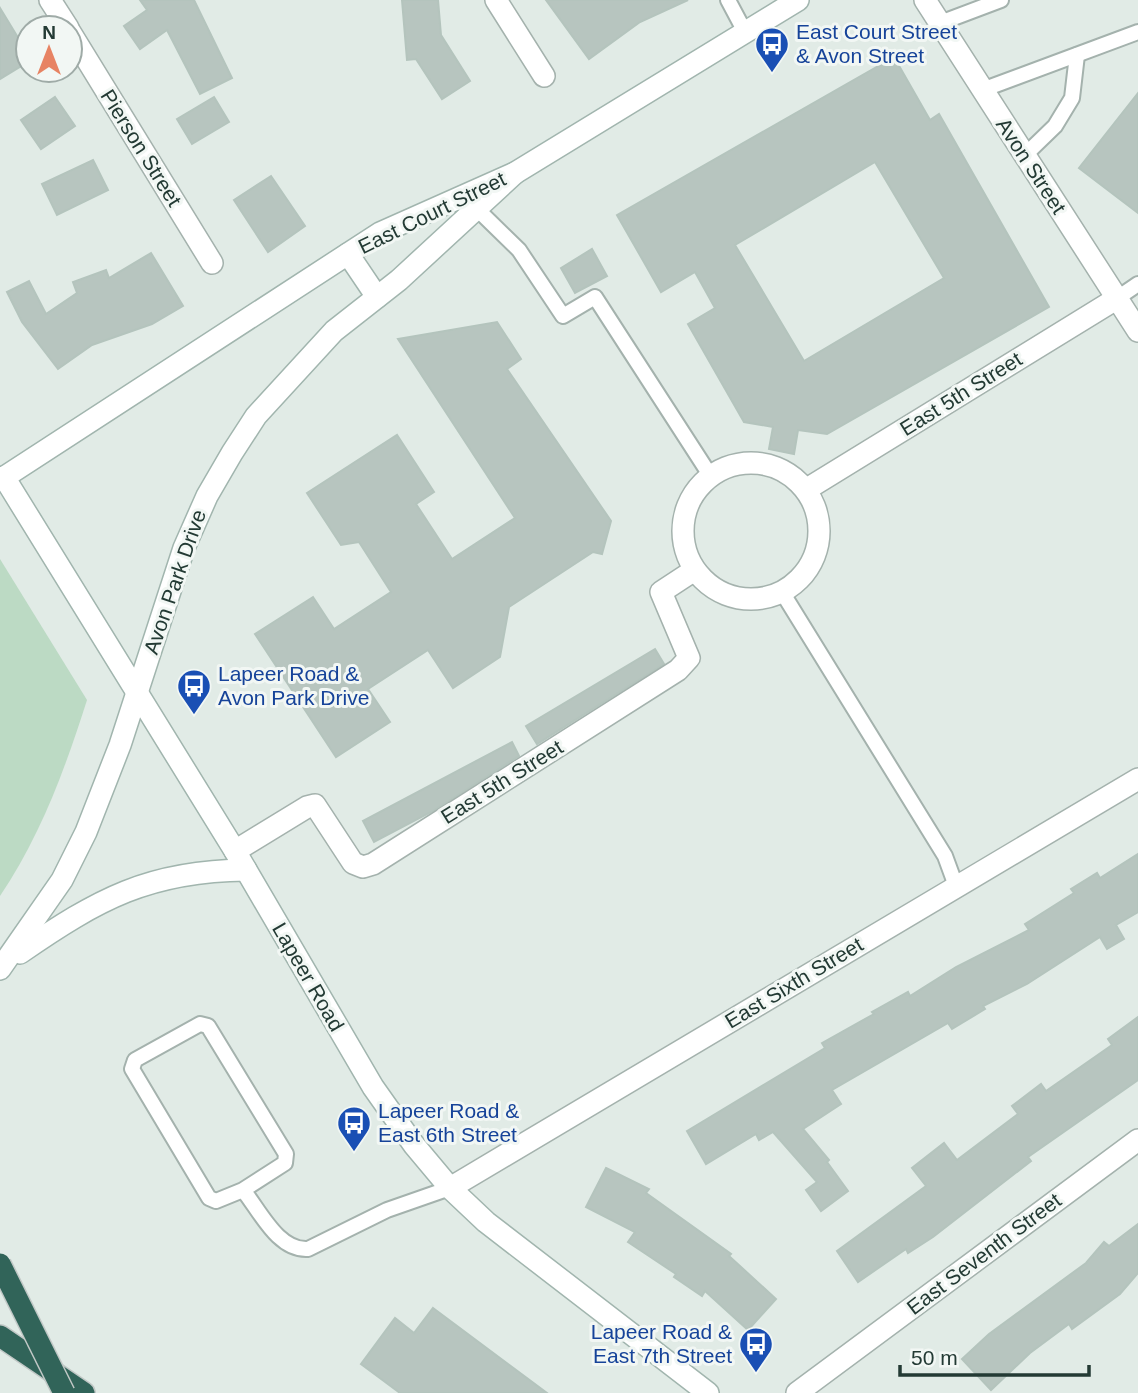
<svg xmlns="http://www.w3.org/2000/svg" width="1138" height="1393" font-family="Arial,sans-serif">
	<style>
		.green { fill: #bcdac4 }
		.building { fill: #b7c5bf; stroke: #b4c4bd; stroke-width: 2; fill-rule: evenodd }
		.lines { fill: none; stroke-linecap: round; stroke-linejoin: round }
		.service-casing { stroke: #a4b2ad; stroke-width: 18 }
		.minor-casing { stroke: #a4b2ad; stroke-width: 24 }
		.secondary-casing { stroke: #a1b5ae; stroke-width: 24 }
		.motorway-casing { stroke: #c1c8c6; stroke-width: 24 }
		.service { stroke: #fff; stroke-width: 14 }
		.minor { stroke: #fff; stroke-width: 21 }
		.secondary { stroke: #fff; stroke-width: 21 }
		.motorway { stroke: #316459; stroke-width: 21 }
		.motorway-bridge-casing { stroke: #c1c8c6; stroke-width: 24; stroke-linecap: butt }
		.motorway-bridge { stroke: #316459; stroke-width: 21 }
		.labels { text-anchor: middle; stroke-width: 6; stroke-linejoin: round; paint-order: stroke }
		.transit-label { font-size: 21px; fill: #164399; stroke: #f2f7f4; text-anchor: start }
		.street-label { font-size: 21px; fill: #233a34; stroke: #f2f7f4 }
	</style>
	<rect width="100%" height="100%" fill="#e1ebe6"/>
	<path class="green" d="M0,559L87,700C65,769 41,835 0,896Z"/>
	<g class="building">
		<polygon points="140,0 194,0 232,78 200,94 167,30 140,49 124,26 147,10"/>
		<polygon points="402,0 438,0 441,35 470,81 442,99 416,59 407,60"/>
		<polygon points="546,0 688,0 640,22 589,59"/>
		<polygon points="0,8 28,54 28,62 0,79"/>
		<path d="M894,57L930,120L939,114L1049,307L827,434L798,430L794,454L769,449L773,427L744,422L688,324L715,308L695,272L661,292L617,215ZM875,162L944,278L804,361L735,245Z"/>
		<polygon points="1138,93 1138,213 1079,168"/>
		<polygon points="55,97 75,126 41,149 21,120"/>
		<polygon points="214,97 229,122 192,144 177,119"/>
		<polygon points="93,160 108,190 57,215 42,184"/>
		<polygon points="271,176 305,226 268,252 234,200"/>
		<polygon points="592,249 607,276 575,293 561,268"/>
		<polygon points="151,253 183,306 152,324 92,345 58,369 22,322 7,292 29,281 46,314 77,293 73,282 106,270 109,278"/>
		<polygon points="497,322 521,359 507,369 611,521 602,554 593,552 509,607 500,657 453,688 428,650 368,689 390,722 336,757 255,634 313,597 334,629 391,592 359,542 341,545 307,493 397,435 434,492 416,504 452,559 515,518 398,339"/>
		<polygon points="655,649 664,664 537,744 526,726"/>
		<polygon points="512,742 519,756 433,811 374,842 363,821"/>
		<polygon points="1138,854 1138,912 1116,925 1124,939 1107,949 1100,937 1027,984 983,1006 985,1009 952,1029 948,1023 832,1090 841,1104 803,1129 829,1160 827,1162 848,1191 821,1211 806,1190 817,1182 773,1132 759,1140 756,1134 706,1164 687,1131 825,1048 822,1043 874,1014 872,1012 908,992 910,996 956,967 1029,930 1025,924 1074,893 1071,889 1097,873 1100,878"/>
		<polygon points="1138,1017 1138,1080 1028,1157 1031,1161 933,1237 908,1253 906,1249 858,1282 837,1251 926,1186 912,1168 944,1143 957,1160 1018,1114 1012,1106 1041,1084 1046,1091 1112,1045 1108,1039"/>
		<polygon points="606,1168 649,1189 646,1193 731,1254 729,1256 776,1299 748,1330 705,1291 702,1296 674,1277 676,1274 628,1242 635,1232 586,1207"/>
		<polygon points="1138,1224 1138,1273 1120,1294 1072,1329 1069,1324 1030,1353 991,1390 962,1359 989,1334 1086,1263 1104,1242 1109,1246"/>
		<polygon points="433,1308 547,1393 400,1393 361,1364 395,1318 414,1333"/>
	</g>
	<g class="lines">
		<g class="service-casing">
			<g id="service">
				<polyline points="728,0 745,32"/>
				<polyline points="940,23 1001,0"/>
				<polyline points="982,90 1138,32"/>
				<polyline points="1024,156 1055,126 1072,98 1077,55"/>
				<polyline points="476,208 519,250 563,316 595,297 710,475"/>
				<polyline points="1116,299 1138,284"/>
				<polyline points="782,592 945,856 956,886"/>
				<path d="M243,1190L285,1163L286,1154L208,1026L200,1024L135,1060L132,1069L209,1198L216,1201L243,1190C260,1211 278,1251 308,1249L387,1210L450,1188"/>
			</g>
		</g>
		<g class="minor-casing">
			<g id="minor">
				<polyline points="50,0 68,28"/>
				<polyline points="496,0 544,76"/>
				<polyline points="925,0 1138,331"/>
				<polyline points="70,32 212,263"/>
				<circle cx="751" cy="531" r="68"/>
				<polyline points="807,489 1116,299"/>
				<polyline points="235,851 307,807 315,805 353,863 363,867 373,864 678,670 689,658 661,592 693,571"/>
				<polyline points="450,1188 1138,779"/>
				<polyline points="797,1393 1138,1140"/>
			</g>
		</g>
		<g class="secondary-casing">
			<g id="secondary">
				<polyline points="348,254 377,297"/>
				<polyline points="4,477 235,851 373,1087 414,1145 450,1188 486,1222 708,1393"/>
				<polyline points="0,480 380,233 515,173 798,0"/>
				<path d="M20,953C98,899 149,871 246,870"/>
				<polyline points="0,969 62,880 86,832 120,745 184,548 207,496 232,453 256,416 334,331 399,280 515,173"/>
			</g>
		</g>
		<g class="motorway-casing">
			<polyline id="motorway" points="0,1336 84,1393"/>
		</g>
		<use href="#service" class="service"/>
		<use href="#minor" class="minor"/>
		<use href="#secondary" class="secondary"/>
		<use href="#motorway" class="motorway"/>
		<g class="motorway-bridge-casing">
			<polyline id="motorway-bridge" points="0,1264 64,1393"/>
		</g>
		<use href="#motorway-bridge" class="motorway-bridge"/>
	</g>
	<defs>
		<g id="bus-pin" transform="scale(1.75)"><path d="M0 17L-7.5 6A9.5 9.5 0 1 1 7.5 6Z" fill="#1a4fb4" stroke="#f2f7f4"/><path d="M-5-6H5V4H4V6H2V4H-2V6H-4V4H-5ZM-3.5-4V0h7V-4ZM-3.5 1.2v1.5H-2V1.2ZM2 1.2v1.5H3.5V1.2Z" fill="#fff"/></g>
	</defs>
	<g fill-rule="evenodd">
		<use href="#bus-pin" x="772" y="44"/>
		<use href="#bus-pin" x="194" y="686"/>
		<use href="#bus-pin" x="354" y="1123"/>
		<use href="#bus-pin" x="756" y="1344"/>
	</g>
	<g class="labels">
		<g class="transit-label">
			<text x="796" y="39">East Court Street<tspan x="796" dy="24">&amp; Avon Street</tspan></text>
			<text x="218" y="681">Lapeer Road &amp;<tspan x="218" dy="24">Avon Park Drive</tspan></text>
			<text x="378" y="1118">Lapeer Road &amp;<tspan x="378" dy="24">East 6th Street</tspan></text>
			<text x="732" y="1339" text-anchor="end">Lapeer Road &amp;<tspan x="732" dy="24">East 7th Street</tspan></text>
		</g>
		<g class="street-label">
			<text transform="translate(141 148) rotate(58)" y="7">Pierson Street</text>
			<text transform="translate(1031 166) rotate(57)" y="7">Avon Street</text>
			<text transform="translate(432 213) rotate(-26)" y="7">East Court Street</text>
			<text transform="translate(961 394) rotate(-32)" y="7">East 5th Street</text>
			<text transform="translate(175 582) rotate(-71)" y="7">Avon Park Drive</text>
			<text transform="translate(502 782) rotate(-32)" y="7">East 5th Street</text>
			<text transform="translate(308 977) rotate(60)" y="7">Lapeer Road</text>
			<text transform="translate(794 983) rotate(-31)" y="7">East Sixth Street</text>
			<text transform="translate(984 1254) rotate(-37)" y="7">East Seventh Street</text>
		</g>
	</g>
	<g transform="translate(49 49)"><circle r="33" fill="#f2f7f4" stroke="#9faba7" stroke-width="2"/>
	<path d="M0-5L12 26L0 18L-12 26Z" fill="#e78363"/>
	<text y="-10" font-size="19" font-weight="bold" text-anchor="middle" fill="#233a34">N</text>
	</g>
	<path d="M900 1365v10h189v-10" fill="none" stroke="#233a34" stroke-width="3.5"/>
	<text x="911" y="1365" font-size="21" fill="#233a34" stroke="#f2f7f4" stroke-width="5" paint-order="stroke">50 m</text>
</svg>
